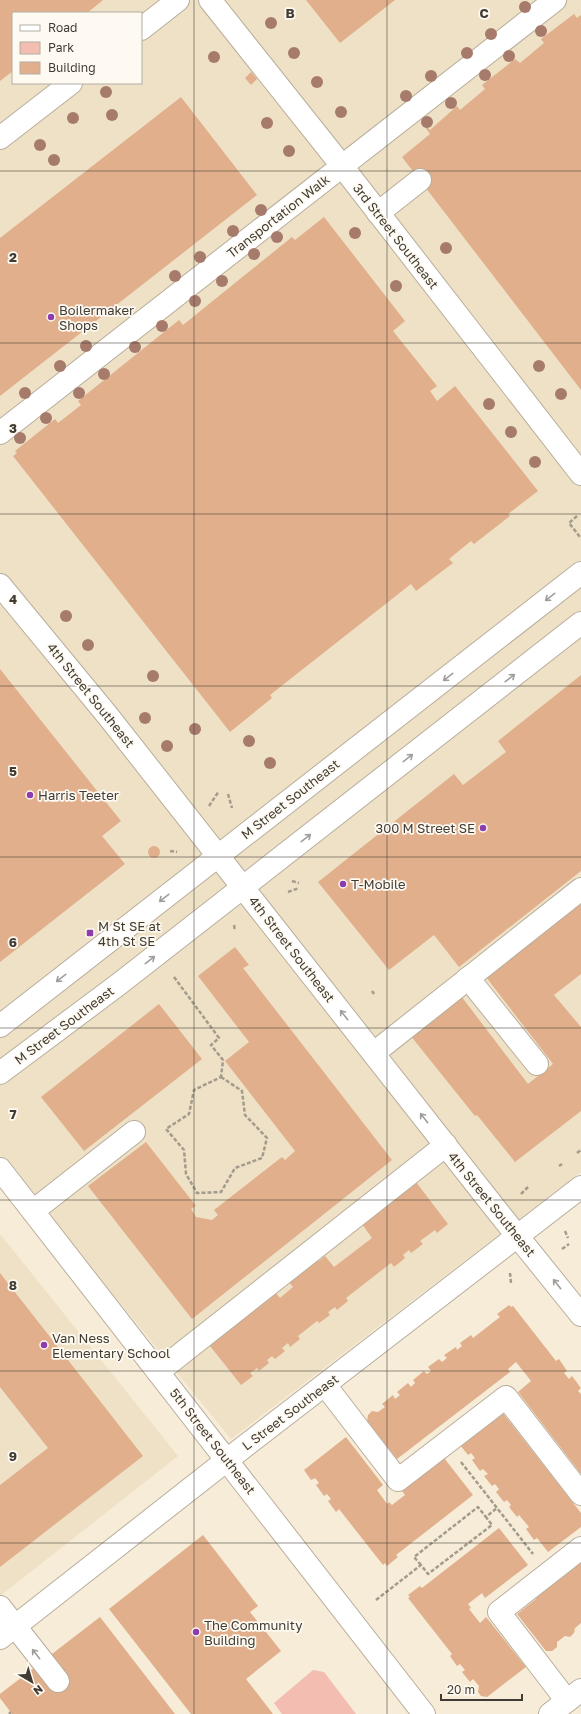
<svg xmlns="http://www.w3.org/2000/svg" width="581" height="1714" font-family="'Golos Text',sans-serif">
	<style>
		.built { fill: #eee1c6; fill-rule: evenodd }
		.green { fill: #f4bdb2 }
		.building { fill: #e1af8b }
		.lines { fill: none; stroke-linecap: round; stroke-linejoin: round }
		.minor-casing { stroke: #b9ae9c; stroke-width: 24 }
		.major-casing { stroke: #b9ae9c; stroke-width: 24 }
		.path { stroke: #a39c8d; stroke-width: 2.5; stroke-dasharray: 4 2; stroke-linecap: butt }
		.minor { stroke: #fff; stroke-width: 22 }
		.major { stroke: #fff; stroke-width: 22 }
		.tree { fill: #a77b6c }
		.oneway { stroke: #a09e9a }
		.grid { fill: none; stroke: #403c34; stroke-width: 1; stroke-opacity: 0.55 }
		.poi-dot { fill: #8c3cac; stroke: #fefaf2; stroke-width: 1.5 }
		.labels { text-anchor: middle; stroke-width: 3.5; stroke-linejoin: round; paint-order: stroke }
		.street-label { font-size: 13px; fill: #403c34; stroke: #fefaf2 }
		.poi-label { font-size: 13px; fill: #403c34; stroke: #fefaf2; text-anchor: start }
		.grid-label { font-size: 13px; text-anchor: middle; font-weight: bold; fill: #403c34; stroke: #fefaf2; stroke-width: 3.5; stroke-linejoin: round; paint-order: stroke }
	</style>
	<rect width="100%" height="100%" fill="#f6ecd8"/>
	<g class="built">
		<path d="M0,0H581V1172L231,1439L0,1156ZM13,13H141V83H13Z"/>
		<polygon points="0,1234 178,1456 0,1596"/>
	</g>
	<polygon class="green" points="313,1670 324,1672 356,1714 282,1714 274,1703"/>
	<g class="building">
		<polygon points="0,0 103,0 87,13 13,13 13,71 0,81"/>
		<polygon points="306,0 395,0 340,43"/>
		<polygon points="574,14 577,18 581,15 581,390 402,157 430,134 425,127 426,125 430,130 457,106 460,110 485,89 482,85 515,59 520,63 544,43 541,39"/>
		<polygon points="251,72 257,79 251,85 245,78"/>
		<polygon points="181,97 257,195 0,396 0,238"/>
		<polygon points="324,217 405,321 393,331 437,386 430,391 437,401 455,386 538,491 508,514 510,516 474,544 471,541 449,559 453,563 416,591 411,584 270,695 272,698 230,732 13,456 17,453 15,451 55,419 58,423 81,405 78,401 179,320 183,325 292,237 295,240"/>
		<polygon points="0,669 121,821 102,836 125,864 0,962"/>
		<polygon points="581,675 581,871 459,967 434,935 389,970 318,882 454,774 463,785 506,752 498,741"/>
		<circle cx="154" cy="852" r="6"/>
		<polygon points="581,904 581,974 554,995 581,1027 581,1111 515,1162 477,1115 475,1116 410,1035 461,996 528,1084 553,1064 486,977"/>
		<polygon points="235,947 249,965 243,968 392,1160 192,1319 88,1186 146,1142 196,1206 191,1209 196,1217 212,1220 218,1215 214,1210 282,1157 285,1160 295,1151 225,1061 249,1042 198,976"/>
		<polygon points="159,1004 202,1059 84,1151 41,1097"/>
		<polygon points="416,1182 448,1224 437,1233 435,1230 420,1241 423,1244 411,1253 409,1250 403,1255 405,1258 394,1267 391,1263 346,1298 348,1301 337,1310 335,1307 328,1312 330,1315 319,1323 317,1321 298,1336 300,1339 290,1347 288,1343 282,1348 285,1351 275,1359 272,1356 267,1360 269,1363 259,1371 257,1368 250,1373 253,1376 241,1385 210,1346 212,1344 211,1342 222,1334 223,1335 228,1331 227,1329 275,1292 280,1298 293,1287 288,1281 317,1259 319,1261 325,1256 334,1267 372,1238 362,1224"/>
		<polygon points="0,1273 143,1456 0,1567 0,1485 48,1448 0,1387"/>
		<polygon points="509,1305 511,1307 513,1306 556,1361 559,1359 567,1371 564,1373 569,1379 572,1376 581,1388 578,1391 581,1394 581,1474 518,1392 531,1381 516,1362 508,1369 510,1372 397,1459 367,1421 368,1415 372,1411 378,1412 385,1407 382,1404 393,1395 395,1399 400,1395 397,1392 408,1383 411,1387 415,1383 413,1380 424,1371 427,1374 431,1371 428,1367 439,1359 442,1362 447,1358 444,1355 456,1347 457,1350 462,1346 460,1343 471,1335 473,1338 500,1317 497,1314"/>
		<polygon points="502,1412 581,1513 581,1527 548,1552 537,1538 534,1540 526,1529 529,1527 519,1515 517,1517 509,1507 511,1505 507,1500 504,1502 496,1492 499,1489 495,1484 492,1486 484,1476 488,1474 483,1469 480,1471 472,1460 475,1458 471,1453 468,1455 460,1445"/>
		<polygon points="346,1437 383,1485 377,1490 387,1504 389,1502 392,1505 405,1495 402,1491 404,1490 403,1488 414,1479 415,1481 444,1458 473,1495 396,1555 398,1557 387,1566 385,1563 383,1565 339,1509 336,1512 328,1501 331,1499 327,1494 324,1496 316,1485 319,1483 315,1478 311,1480 304,1470"/>
		<polygon points="499,1528 528,1565 485,1598 482,1593 468,1604 471,1608 469,1609 480,1623 486,1617 526,1667 487,1697 481,1696 478,1692 479,1686 473,1679 470,1682 462,1672 465,1670 460,1664 457,1666 450,1656 452,1654 408,1598 410,1597 408,1595 420,1586 422,1588"/>
		<polygon points="203,1535 258,1606 250,1612 281,1651 246,1679 273,1714 191,1714 109,1609"/>
		<polygon points="581,1561 581,1623 575,1628 574,1633 570,1637 565,1636 557,1642 557,1647 552,1651 546,1651 517,1614 536,1599 534,1597"/>
		<polygon points="100,1617 175,1714 12,1714 0,1698 0,1694"/>
	</g>
	<g class="lines">
		<g class="minor-casing">
			<g id="minor">
				<polyline points="210,0 342,166 581,474"/>
				<polyline points="141,29 178,0"/>
				<polyline points="0,138 71,83"/>
				<polyline points="378,213 420,180"/>
				<polyline points="0,433 555,0"/>
				<polyline points="0,585 108,716 498,1212 581,1315"/>
				<polyline points="468,978 537,1064"/>
				<polyline points="374,1053 581,889"/>
				<polyline points="0,1169 424,1714"/>
				<polyline points="33,1211 134,1132"/>
				<polyline points="158,1372 446,1145"/>
				<polyline points="325,1385 398,1480 506,1397 581,1494"/>
				<polyline points="0,1607 58,1681"/>
				<polyline points="0,1638 227,1460 581,1187"/>
				<polyline points="567,1701 499,1612 581,1548"/>
				<polyline points="550,1714 581,1690"/>
			</g>
		</g>
		<g class="major-casing">
			<g id="major">
				<polyline points="0,1026 581,573"/>
				<polyline points="0,1073 119,984 581,623"/>
			</g>
		</g>
		<g class="path">
			<polyline points="577,516 569,523 580,537"/>
			<polyline points="228,794 232,808"/>
			<polyline points="209,806 219,791"/>
			<polyline points="170,851 177,852"/>
			<polyline points="292,881 299,883"/>
			<polyline points="288,892 299,888"/>
			<polyline points="234,925 235,931"/>
			<polyline points="174,977 219,1038 211,1045 223,1060 221,1077"/>
			<polyline points="372,991 374,994"/>
			<polygon points="221,1077 242,1091 245,1115 267,1138 262,1158 235,1168 221,1192 197,1193 186,1174 184,1150 166,1129 189,1114 194,1090"/>
			<polyline points="577,1153 581,1150"/>
			<polyline points="559,1166 562,1164"/>
			<polyline points="521,1194 528,1187"/>
			<polyline points="565,1231 568,1238"/>
			<polyline points="562,1249 569,1244"/>
			<polyline points="510,1273 511,1283"/>
			<polyline points="461,1462 533,1554"/>
			<polyline points="421,1565 414,1557 478,1507 486,1517"/>
			<polyline points="376,1600 421,1565 428,1574 492,1525 486,1517 497,1508"/>
			<polyline points="9,1714 11,1712"/>
		</g>
		<use href="#minor" class="minor"/>
		<use href="#major" class="major"/>
	</g>
	<g class="tree">
		<circle cx="525" cy="7" r="6"/>
		<circle cx="271" cy="23" r="6"/>
		<circle cx="541" cy="31" r="6"/>
		<circle cx="491" cy="34" r="6"/>
		<circle cx="294" cy="53" r="6"/>
		<circle cx="467" cy="53" r="6"/>
		<circle cx="509" cy="56" r="6"/>
		<circle cx="214" cy="57" r="6"/>
		<circle cx="485" cy="75" r="6"/>
		<circle cx="431" cy="76" r="6"/>
		<circle cx="317" cy="82" r="6"/>
		<circle cx="106" cy="92" r="6"/>
		<circle cx="406" cy="96" r="6"/>
		<circle cx="451" cy="103" r="6"/>
		<circle cx="341" cy="112" r="6"/>
		<circle cx="112" cy="115" r="6"/>
		<circle cx="73" cy="118" r="6"/>
		<circle cx="427" cy="122" r="6"/>
		<circle cx="267" cy="123" r="6"/>
		<circle cx="40" cy="145" r="6"/>
		<circle cx="289" cy="151" r="6"/>
		<circle cx="54" cy="160" r="6"/>
		<circle cx="261" cy="210" r="6"/>
		<circle cx="233" cy="231" r="6"/>
		<circle cx="355" cy="233" r="6"/>
		<circle cx="277" cy="237" r="6"/>
		<circle cx="446" cy="248" r="6"/>
		<circle cx="254" cy="254" r="6"/>
		<circle cx="200" cy="257" r="6"/>
		<circle cx="175" cy="276" r="6"/>
		<circle cx="222" cy="281" r="6"/>
		<circle cx="396" cy="286" r="6"/>
		<circle cx="195" cy="301" r="6"/>
		<circle cx="162" cy="326" r="6"/>
		<circle cx="86" cy="346" r="6"/>
		<circle cx="135" cy="347" r="6"/>
		<circle cx="60" cy="366" r="6"/>
		<circle cx="539" cy="366" r="6"/>
		<circle cx="104" cy="374" r="6"/>
		<circle cx="25" cy="393" r="6"/>
		<circle cx="79" cy="393" r="6"/>
		<circle cx="561" cy="394" r="6"/>
		<circle cx="489" cy="404" r="6"/>
		<circle cx="46" cy="418" r="6"/>
		<circle cx="511" cy="432" r="6"/>
		<circle cx="20" cy="438" r="6"/>
		<circle cx="535" cy="462" r="6"/>
		<circle cx="66" cy="616" r="6"/>
		<circle cx="88" cy="645" r="6"/>
		<circle cx="153" cy="676" r="6"/>
		<circle cx="145" cy="718" r="6"/>
		<circle cx="195" cy="729" r="6"/>
		<circle cx="249" cy="741" r="6"/>
		<circle cx="167" cy="746" r="6"/>
		<circle cx="270" cy="763" r="6"/>
	</g>
	<defs><path id="oneway-shaft" d="M-6 0H5M1.5-3L5.5 0L1.5 3" fill="none" stroke-width="1.6" stroke-linecap="round" stroke-linejoin="round"/></defs>
	<g class="oneway">
		<use href="#oneway-shaft" transform="translate(550 597) rotate(142)"/>
		<use href="#oneway-shaft" transform="translate(448 677) rotate(142)"/>
		<use href="#oneway-shaft" transform="translate(510 678) rotate(-38)"/>
		<use href="#oneway-shaft" transform="translate(408 758) rotate(-38)"/>
		<use href="#oneway-shaft" transform="translate(306 838) rotate(-38)"/>
		<use href="#oneway-shaft" transform="translate(164 898) rotate(142)"/>
		<use href="#oneway-shaft" transform="translate(150 960) rotate(-38)"/>
		<use href="#oneway-shaft" transform="translate(61 978) rotate(142)"/>
		<use href="#oneway-shaft" transform="translate(344 1015) rotate(-128)"/>
		<use href="#oneway-shaft" transform="translate(424 1118) rotate(-128)"/>
		<use href="#oneway-shaft" transform="translate(557 1284) rotate(-128)"/>
		<use href="#oneway-shaft" transform="translate(36 1654) rotate(-128)"/>
	</g>
	<path class="grid" d="M194,0V1714M387,0V1714M0,171H581M0,343H581M0,514H581M0,686H581M0,857H581M0,1028H581M0,1200H581M0,1371H581M0,1543H581"/>
	<g class="poi-dot">
		<circle cx="51" cy="317" r="4"/>
		<circle cx="30" cy="795" r="4"/>
		<circle cx="483" cy="828" r="4"/>
		<circle cx="343" cy="884" r="4"/>
		<rect x="86" y="929" width="8" height="8" rx="2"/>
		<circle cx="44" cy="1345" r="4"/>
		<circle cx="196" cy="1632" r="4"/>
	</g>
	<g class="labels">
		<g class="street-label">
			<text transform="translate(278 216) rotate(-38)" y="5">Transportation Walk</text>
			<text transform="translate(396 236) rotate(52)" y="5">3rd Street Southeast</text>
			<text transform="translate(91 695) rotate(51)" y="5">4th Street Southeast</text>
			<text transform="translate(290 799) rotate(-38)" y="5">M Street Southeast</text>
			<text transform="translate(292 949) rotate(52)" y="5">4th Street Southeast</text>
			<text transform="translate(64 1025) rotate(-37)" y="5">M Street Southeast</text>
			<text transform="translate(492 1204) rotate(51)" y="5">4th Street Southeast</text>
			<text transform="translate(290 1412) rotate(-37)" y="5">L Street Southeast</text>
			<text transform="translate(213 1441) rotate(52)" y="5">5th Street Southeast</text>
		</g>
		<g class="poi-label">
			<text x="59" y="315">Boilermaker<tspan x="59" dy="15">Shops</tspan></text>
			<text x="38" y="800">Harris Teeter</text>
			<text x="475" y="833" text-anchor="end">300 M Street SE</text>
			<text x="351" y="889">T-Mobile</text>
			<text x="98" y="931">M St SE at<tspan x="98" dy="15">4th St SE</tspan></text>
			<text x="52" y="1343">Van Ness<tspan x="52" dy="15">Elementary School</tspan></text>
			<text x="204" y="1630">The Community<tspan x="204" dy="15">Building</tspan></text>
		</g>
	</g>
	<g class="grid-label">
		<text x="290" y="18">B</text>
		<text x="484" y="18">C</text>
		<text x="13" y="262">2</text>
		<text x="13" y="433">3</text>
		<text x="13" y="604">4</text>
		<text x="13" y="776">5</text>
		<text x="13" y="947">6</text>
		<text x="13" y="1119">7</text>
		<text x="13" y="1290">8</text>
		<text x="13" y="1461">9</text>
	</g>
	<rect x="12" y="12" width="130" height="72" fill="#fefaf2" stroke="#b2aea6"/>
	<rect x="20" y="25" width="20" height="6" fill="#ffffff" stroke="#b2aea6"/>
	<text x="48" y="32" font-size="12" fill="#403c34">Road</text>
	<rect x="20" y="42" width="20" height="12" fill="#f4bdb2" stroke="#b2aea6"/>
	<text x="48" y="52" font-size="12" fill="#403c34">Park</text>
	<rect x="20" y="62" width="20" height="12" fill="#e1af8b" stroke="#b2aea6"/>
	<text x="48" y="72" font-size="12" fill="#403c34">Building</text>
	<g transform="translate(32 1682) rotate(142)" stroke="#fefaf2" stroke-width="3" paint-order="stroke">
	<path d="M0-3L7 15L0 10L-7 15Z" fill="#403c34"/>
	<text y="-6" font-size="11" font-weight="bold" text-anchor="middle" fill="#403c34">N</text>
	</g>
	<path d="M441 1694v6h81v-6" fill="none" stroke="#403c34" stroke-width="2"/>
	<text x="447" y="1694" font-size="12" fill="#403c34" stroke="#fefaf2" stroke-width="3" paint-order="stroke">20 m</text>
</svg>
